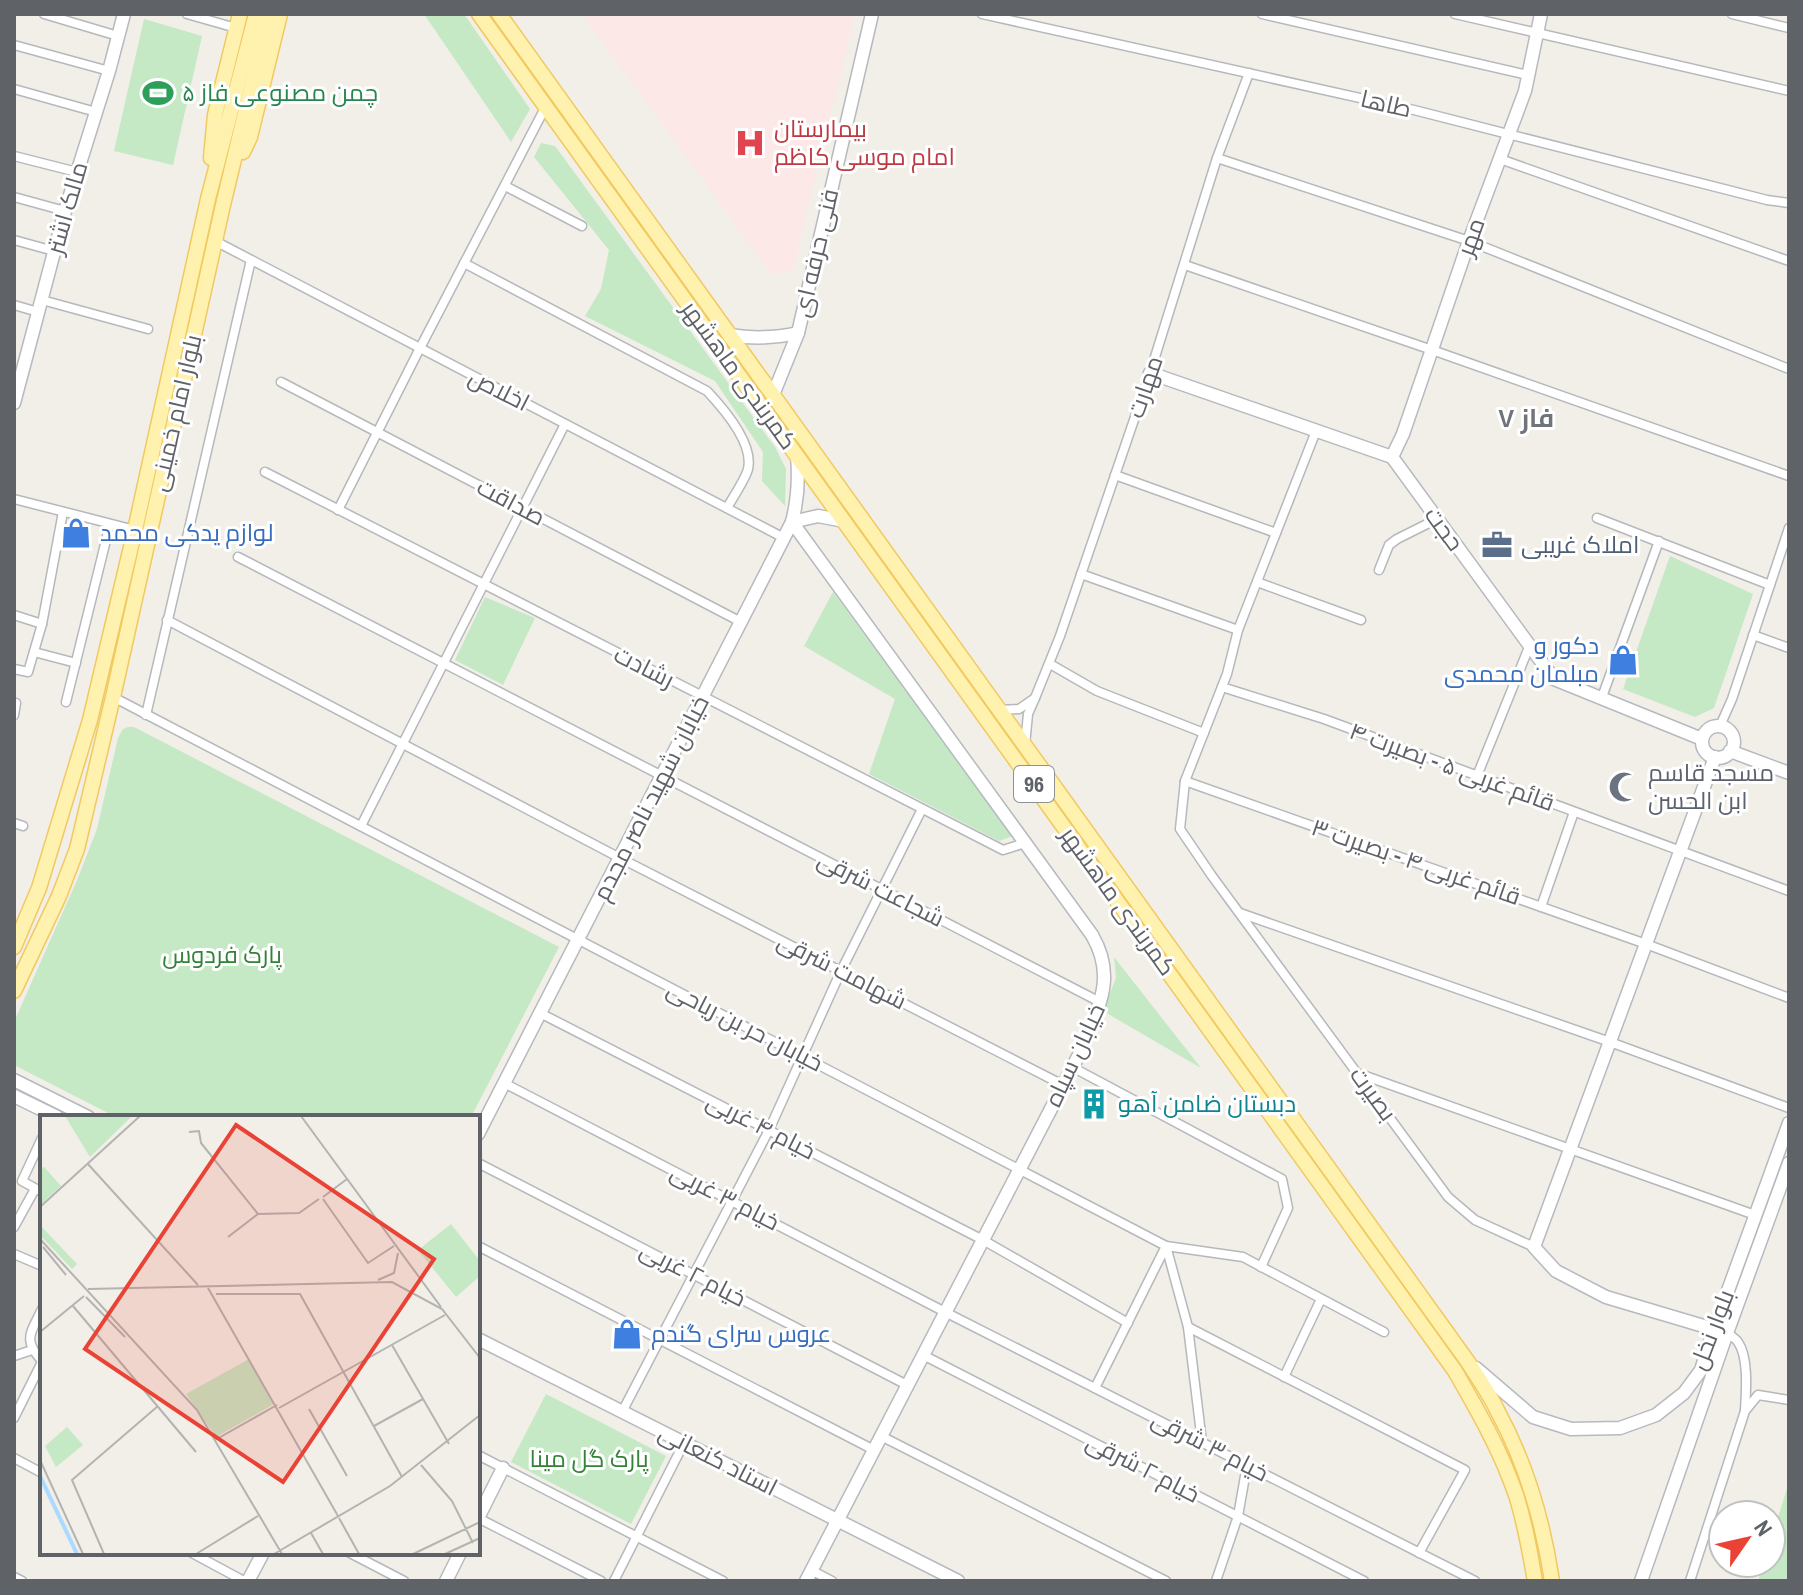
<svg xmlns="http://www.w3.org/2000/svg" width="1803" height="1595" font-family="'Archivo Narrow',Cairo,sans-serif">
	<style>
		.medical { fill: #fce8e6 }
		.green { fill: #c5e8c5 }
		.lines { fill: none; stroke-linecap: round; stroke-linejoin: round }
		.street-casing { stroke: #b5b8bc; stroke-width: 11 }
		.secondary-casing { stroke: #b6babf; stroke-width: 15 }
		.primary-casing { stroke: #f2c960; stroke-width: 17 }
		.street { stroke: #fff; stroke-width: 8 }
		.secondary { stroke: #fff; stroke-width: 12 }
		.primary { stroke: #fff2af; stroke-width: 14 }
		.labels { text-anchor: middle; stroke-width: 6; stroke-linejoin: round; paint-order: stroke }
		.shield { fill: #fff; stroke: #8f9295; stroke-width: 2 }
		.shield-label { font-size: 22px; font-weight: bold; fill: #5f6368 }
		.leisure-label { font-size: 24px; fill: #27864d; stroke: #fff; text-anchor: start }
		.street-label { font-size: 24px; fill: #5f6368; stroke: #fff }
		.health-label { font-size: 24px; fill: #be3a42; stroke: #fff; text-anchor: start }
		.shop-label { font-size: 24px; fill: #366cbe; stroke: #fff; text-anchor: start }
		.service-label { font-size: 24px; fill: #4e5e75; stroke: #fff; text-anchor: start }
		.worship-label { font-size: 24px; fill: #5b616d; stroke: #fff; text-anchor: start }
		.park-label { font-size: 24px; fill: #348238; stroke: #fff }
		.culture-label { font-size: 24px; fill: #0d838f; stroke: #fff; text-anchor: start }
		.neighbourhood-label { font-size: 26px; font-weight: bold; fill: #70757a; stroke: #fff }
		.inset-river { fill: none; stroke: #aadaff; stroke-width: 4 }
		.inset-road { fill: none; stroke: #b3b3b1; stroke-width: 2 }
		.view { fill: #ea4335; fill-opacity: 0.15; stroke: #ea4335; stroke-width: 4 }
		.inset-edge { fill: none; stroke: #5f6368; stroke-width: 4 }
	</style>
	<rect width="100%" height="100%" fill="#f1efe8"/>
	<polygon class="medical" points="582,14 855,14 793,271 772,275"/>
	<g class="green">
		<polygon points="424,14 464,14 530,109 511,142"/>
		<polygon points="144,19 202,36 173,165 114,151"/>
		<polygon points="541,143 555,146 775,447 786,469 785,506 762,481 763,452 715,381 585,316 601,289 609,250 534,157"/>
		<polygon points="1670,556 1753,594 1714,708 1695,717 1623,689"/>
		<polygon points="833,592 1013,836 999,841 869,774 895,699 804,646"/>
		<polygon points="485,597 535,618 503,685 455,660"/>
		<polygon points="128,727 134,727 559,947 471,1117 116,1117 14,1065 14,1022 78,878 97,829 118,738 123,729"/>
		<polygon points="1114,957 1201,1068 1103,1011 1116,978"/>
		<polygon points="546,1394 666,1456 631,1524 511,1462"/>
		<polygon points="1789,1482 1789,1581 1758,1581 1764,1563 1771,1563 1771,1540"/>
	</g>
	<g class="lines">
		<g class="street-casing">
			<g id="street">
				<polyline points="44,14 118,36"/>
				<polyline points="187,14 236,28"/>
				<polyline points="982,14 1414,110 1767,200 1789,203"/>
				<polyline points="1262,14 1528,75"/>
				<polyline points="1455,14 1789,91"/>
				<polyline points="1732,14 1789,28"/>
				<polyline points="14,45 109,71"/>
				<polyline points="14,89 96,112"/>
				<polyline points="14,156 77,172"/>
				<polyline points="1217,158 1469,241 1789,369"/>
				<polyline points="1500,159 1789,261"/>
				<polyline points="505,186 582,226"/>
				<polyline points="14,197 65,211"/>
				<polyline points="14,240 54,251"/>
				<polyline points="215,241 784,538"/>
				<path d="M464,263L707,391C723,408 754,443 748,469C746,478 732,499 727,508"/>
				<polyline points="1185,265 1432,350 1789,476"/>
				<polyline points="42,300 148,329"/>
				<polyline points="14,305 38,312"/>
				<polyline points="281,382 741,622"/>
				<polyline points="1316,431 1238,630 1227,674 1185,781 1180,829 1212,876 1448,1197 1475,1220 1534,1247"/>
				<polyline points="265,472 1003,850 1025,843"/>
				<polyline points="1115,475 1276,533"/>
				<polyline points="14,499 135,530"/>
				<polyline points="338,510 420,348 546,106"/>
				<polyline points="1597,518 1770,585"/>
				<polyline points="238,557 1100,1002"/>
				<polyline points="1379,570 1389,545 1397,539 1437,519"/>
				<polyline points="1081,574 1238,630"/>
				<polyline points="1257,582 1361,620"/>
				<polyline points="14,615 42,624"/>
				<polyline points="167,620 620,858 1063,1085"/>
				<polyline points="1753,635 1789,648"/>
				<polyline points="34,652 76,663"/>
				<polyline points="1050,664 1097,691 1204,733"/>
				<polyline points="14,669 28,672 42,624 63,512"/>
				<polyline points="1222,687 1324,719 1789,891"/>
				<polyline points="113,697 1166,1246 1243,1257 1384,1332"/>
				<polyline points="1602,697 1659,541"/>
				<polyline points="1035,698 1060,636 1150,373 1217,158 1249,73"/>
				<polyline points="66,702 110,524"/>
				<polyline points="14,703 16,703 14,715"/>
				<polyline points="1000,710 1019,709 1035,698 1028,714 1025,745"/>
				<polyline points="146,715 251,260"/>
				<polyline points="1720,726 1732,699 1789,528"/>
				<polyline points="1477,776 1529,647"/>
				<polyline points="1185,781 1646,944 1789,998"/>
				<polyline points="14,823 23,826"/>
				<polyline points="361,826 565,424"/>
				<polyline points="1541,907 1574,812"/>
				<polyline points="1240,913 1610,1042 1789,1108"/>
				<polyline points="540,1013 983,1240 1128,1323"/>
				<polyline points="1072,1067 1282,1179 1288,1208 1261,1267"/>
				<polyline points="1360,1074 1755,1215"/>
				<polyline points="504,1083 945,1312 1475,1581"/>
				<polyline points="42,1138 22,1181 42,1192"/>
				<polyline points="478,1163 907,1385"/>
				<polyline points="14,1227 35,1189"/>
				<polyline points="478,1246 874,1450"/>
				<polyline points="1166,1246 1188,1327 1202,1442"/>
				<polyline points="14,1254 42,1266"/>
				<path d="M42,1309C31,1333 22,1339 42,1361"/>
				<polyline points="1188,1327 1465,1470 1419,1553"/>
				<path d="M1727,1333C1731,1336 1735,1338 1738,1342C1749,1358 1746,1392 1745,1410"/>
				<polyline points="923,1355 1364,1581"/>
				<polyline points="14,1356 32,1350"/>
				<polyline points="1284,1377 1321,1299"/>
				<polyline points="1095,1388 1166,1246"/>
				<polyline points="622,1412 769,1130 841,971 922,809"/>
				<polyline points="14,1418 42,1362"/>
				<polyline points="881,1436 1166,1581"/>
				<polyline points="478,1455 723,1581"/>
				<polyline points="14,1458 42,1473"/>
				<polyline points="478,1518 601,1581"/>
				<polyline points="192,1553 244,1581"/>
				<polyline points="350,1553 404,1581"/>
				<polyline points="811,1570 832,1581"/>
				<polyline points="14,1577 22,1581"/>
				<polyline points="614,1581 684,1443"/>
				<polyline points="1216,1581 1238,1516 1247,1465"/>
				<polyline points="1690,1581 1745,1411 1758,1395 1789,1400"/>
			</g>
		</g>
		<g class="secondary-casing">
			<g id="secondary">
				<path d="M730,335C753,339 775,338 798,333"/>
				<polyline points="1150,373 1392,457 1554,679 1702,739"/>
				<polyline points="773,395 798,333 872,14"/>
				<polyline points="14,403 65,211 109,71 124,14"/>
				<polyline points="1392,457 1403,434 1469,241 1525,91 1541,14"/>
				<path d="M792,522L1092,935C1117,978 1098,1007 1082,1049L806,1581"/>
				<polyline points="792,522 818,516 844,521"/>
				<circle cx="1718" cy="742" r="16"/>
				<polyline points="1730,751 1789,773"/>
				<polyline points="1715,757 1534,1247 1556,1271 1606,1297 1727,1333"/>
				<polyline points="14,1080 88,1117"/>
				<polyline points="14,1096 57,1117"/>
				<path d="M478,1134L792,522C798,499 799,478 797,455"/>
				<polyline points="478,1339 958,1581"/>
				<polyline points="1476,1368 1533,1417 1571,1429 1620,1428 1656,1415 1684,1393 1701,1370 1714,1329 1789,1123"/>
				<polyline points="478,1518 503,1468"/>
				<polyline points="248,1581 263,1553"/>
				<polyline points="446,1581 460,1553"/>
				<polyline points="1641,1581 1727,1333 1789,1163"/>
			</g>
		</g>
		<g class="primary-casing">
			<g id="primary">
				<path d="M479,14L1455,1371C1478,1411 1501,1451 1516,1495C1525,1523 1530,1552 1535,1581"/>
				<path d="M499,14L1468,1362C1478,1378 1489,1393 1497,1410C1526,1463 1543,1521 1552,1581"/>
				<polyline points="243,152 250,137 280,14"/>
				<polyline points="211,158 215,115 240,14"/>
				<polyline points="14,947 39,888 90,720 135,530 208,199 256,14"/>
				<polyline points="14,991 59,896 77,849 113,697 223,205 269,14"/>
			</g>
		</g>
		<use href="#street" class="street"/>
		<use href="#secondary" class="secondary"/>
		<use href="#primary" class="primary"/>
	</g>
	<defs>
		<g id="stadium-bare" transform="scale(2.4)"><path d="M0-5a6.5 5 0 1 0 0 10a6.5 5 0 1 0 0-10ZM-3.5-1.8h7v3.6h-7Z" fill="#2e9e5b" stroke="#fff" stroke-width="2.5" paint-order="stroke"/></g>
		<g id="hospital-bare" transform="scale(2.4)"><path d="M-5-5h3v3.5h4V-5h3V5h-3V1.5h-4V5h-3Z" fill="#e0444e" stroke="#fff" stroke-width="2.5" paint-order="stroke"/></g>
		<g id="shop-bare" transform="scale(2.4)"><path d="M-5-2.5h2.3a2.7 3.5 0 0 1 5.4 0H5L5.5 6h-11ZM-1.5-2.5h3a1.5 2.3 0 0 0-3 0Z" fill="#3f7fe0" stroke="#fff" stroke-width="2.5" paint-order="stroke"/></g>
		<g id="office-bare" transform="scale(2.4)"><path d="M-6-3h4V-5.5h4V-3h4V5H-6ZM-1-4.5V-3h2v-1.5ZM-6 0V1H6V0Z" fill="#5c6f8a" stroke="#fff" stroke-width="2.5" paint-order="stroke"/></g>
		<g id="mosque-bare" transform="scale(2.4)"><path d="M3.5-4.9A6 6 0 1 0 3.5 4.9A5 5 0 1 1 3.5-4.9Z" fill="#6b7280" stroke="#fff" stroke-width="2.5" paint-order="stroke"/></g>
		<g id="building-bare" transform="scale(2.4)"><path d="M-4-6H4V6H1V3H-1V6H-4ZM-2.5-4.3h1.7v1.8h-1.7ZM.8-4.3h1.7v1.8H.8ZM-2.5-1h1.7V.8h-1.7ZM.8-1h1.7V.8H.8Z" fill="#0f9aa8" stroke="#fff" stroke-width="2.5" paint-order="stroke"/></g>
	</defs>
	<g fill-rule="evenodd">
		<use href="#stadium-bare" x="158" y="93"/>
		<use href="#hospital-bare" x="750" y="143"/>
		<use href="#shop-bare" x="76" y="533"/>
		<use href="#office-bare" x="1497" y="545"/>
		<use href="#shop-bare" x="1623" y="660"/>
		<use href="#mosque-bare" x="1624" y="787"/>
		<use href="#building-bare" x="1094" y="1104"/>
		<use href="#shop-bare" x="627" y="1334"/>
	</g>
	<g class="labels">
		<rect class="shield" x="1014" y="766" width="40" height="36" rx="6"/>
		<g class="shield-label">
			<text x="1034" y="792">96</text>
		</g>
		<g class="leisure-label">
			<text x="182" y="101">چمن مصنوعی فاز ۵</text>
		</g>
		<g class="street-label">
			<text transform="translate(1386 104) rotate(13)" y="8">طاها</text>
			<text transform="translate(67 208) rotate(-74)" y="8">مالک اشتر</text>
			<text transform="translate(1471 237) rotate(-70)" y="8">مهر</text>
			<text transform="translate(816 253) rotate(-77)" y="8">فنی حرفه ای</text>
			<text transform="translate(739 375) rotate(54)" y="8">کمربندی ماهشهر</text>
			<text transform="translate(1145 387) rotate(-71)" y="8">مهارت</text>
			<text transform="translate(499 390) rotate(27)" y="8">اخلاص</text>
			<text transform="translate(176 413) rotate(-77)" y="8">بلوار امام خمینی</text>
			<text transform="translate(511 502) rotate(28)" y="8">صداقت</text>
			<text transform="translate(1444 529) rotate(54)" y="8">حجت</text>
			<text transform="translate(644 667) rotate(27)" y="8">رشادت</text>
			<text transform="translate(1452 767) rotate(20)" y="8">قائم غربی ۵ - بصیرت ۴</text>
			<text transform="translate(651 798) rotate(-63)" y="8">خیابان شهید ناصر مجدم</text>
			<text transform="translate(1416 862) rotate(19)" y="8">قائم غربی ۴ - بصیرت ۳</text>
			<text transform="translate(881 889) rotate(27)" y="8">شجاعت شرقی</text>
			<text transform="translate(1118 901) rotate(54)" y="8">کمربندی ماهشهر</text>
			<text transform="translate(842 971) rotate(27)" y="8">شهامت شرقی</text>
			<text transform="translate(745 1026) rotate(27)" y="8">خیابان حر بن ریاحی</text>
			<text transform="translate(1075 1055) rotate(-65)" y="8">خیابان سپاه</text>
			<text transform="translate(1373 1094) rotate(54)" y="8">بصیرت</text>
			<text transform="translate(761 1126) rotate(27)" y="8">خیام ۴ غربی</text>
			<text transform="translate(725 1197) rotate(27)" y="8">خیام ۳ غربی</text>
			<text transform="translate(693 1274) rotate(27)" y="8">خیام ۲ غربی</text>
			<text transform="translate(1712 1330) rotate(-69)" y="8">بلوار نخل</text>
			<text transform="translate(1210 1446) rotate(27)" y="8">خیام ۳ شرقی</text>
			<text transform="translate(718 1460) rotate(27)" y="8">استاد کنعانی</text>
			<text transform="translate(1143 1468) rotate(27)" y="8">خیام ۲ شرقی</text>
		</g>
		<g class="health-label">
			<text x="774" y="137">بیمارستان<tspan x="774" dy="28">امام موسی کاظم</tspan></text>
		</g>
		<g class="shop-label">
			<text x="100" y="541">لوازم یدکی محمد</text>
			<text x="1599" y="654" text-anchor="end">دکور و<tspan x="1599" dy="28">مبلمان محمدی</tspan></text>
			<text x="651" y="1342">عروس سرای گندم</text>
		</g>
		<g class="service-label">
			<text x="1521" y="553">املاک غریبی</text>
		</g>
		<g class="worship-label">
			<text x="1648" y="781">مسجد قاسم<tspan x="1648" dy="28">ابن الحسن</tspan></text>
		</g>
		<g class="park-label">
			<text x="222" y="963">پارک فردوس</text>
			<text x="589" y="1467">پارک گل مینا</text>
		</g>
		<g class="culture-label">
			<text x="1118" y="1112">دبستان ضامن آهو</text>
		</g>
		<g class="neighbourhood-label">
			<text x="1526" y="427">فاز ۷</text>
		</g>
	</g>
	<g transform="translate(40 1115)">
		<rect width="440" height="440" fill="#f1efe8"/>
		<path d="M25,1H92L50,42ZM4,52L21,71L0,90V53ZM411,109L440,146V161L416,182L378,135ZM0,110L37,149L32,154L0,120ZM209,244L234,289L176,322L146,279ZM27,312L43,330L16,352L5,331Z" fill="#c5e8c5"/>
		<path class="inset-river" d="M0,361L37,439"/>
		<path class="inset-road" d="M261,1L401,192M149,17L159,16L161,28L218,99M47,48L158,170M283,82L307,64M283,84L328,148L354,131M0,92L100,1M188,122L218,99L259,98L279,84M0,124L157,295L242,439M3,132L26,160M338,165L354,158L358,138M168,173L298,401M48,174L352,167L402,194L440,243M176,179H260L362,362M46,182L85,222M33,191L156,337M0,217L44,181M352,230L409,329M239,293L405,200M269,294L307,361M334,311L383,284M175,325L237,290M0,345L43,439M381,350L412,386L433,428M299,403L319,439M271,418L283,439M64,439L32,365L118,291M156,439L218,401M234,439L350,371L440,300M373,439L440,407M405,439L440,423"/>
		<path class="view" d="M196,10L394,144L243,367L45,234Z"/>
		<rect width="440" height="440" class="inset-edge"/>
	</g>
	<rect width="1803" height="1595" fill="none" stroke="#5f6368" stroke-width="32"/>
	<g transform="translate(1747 1539) rotate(56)"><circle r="38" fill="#ffffff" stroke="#bfc1c3" stroke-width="2"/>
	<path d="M0-6L14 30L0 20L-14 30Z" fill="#ea4335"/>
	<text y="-12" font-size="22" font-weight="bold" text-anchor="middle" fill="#5f6368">N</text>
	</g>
</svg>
